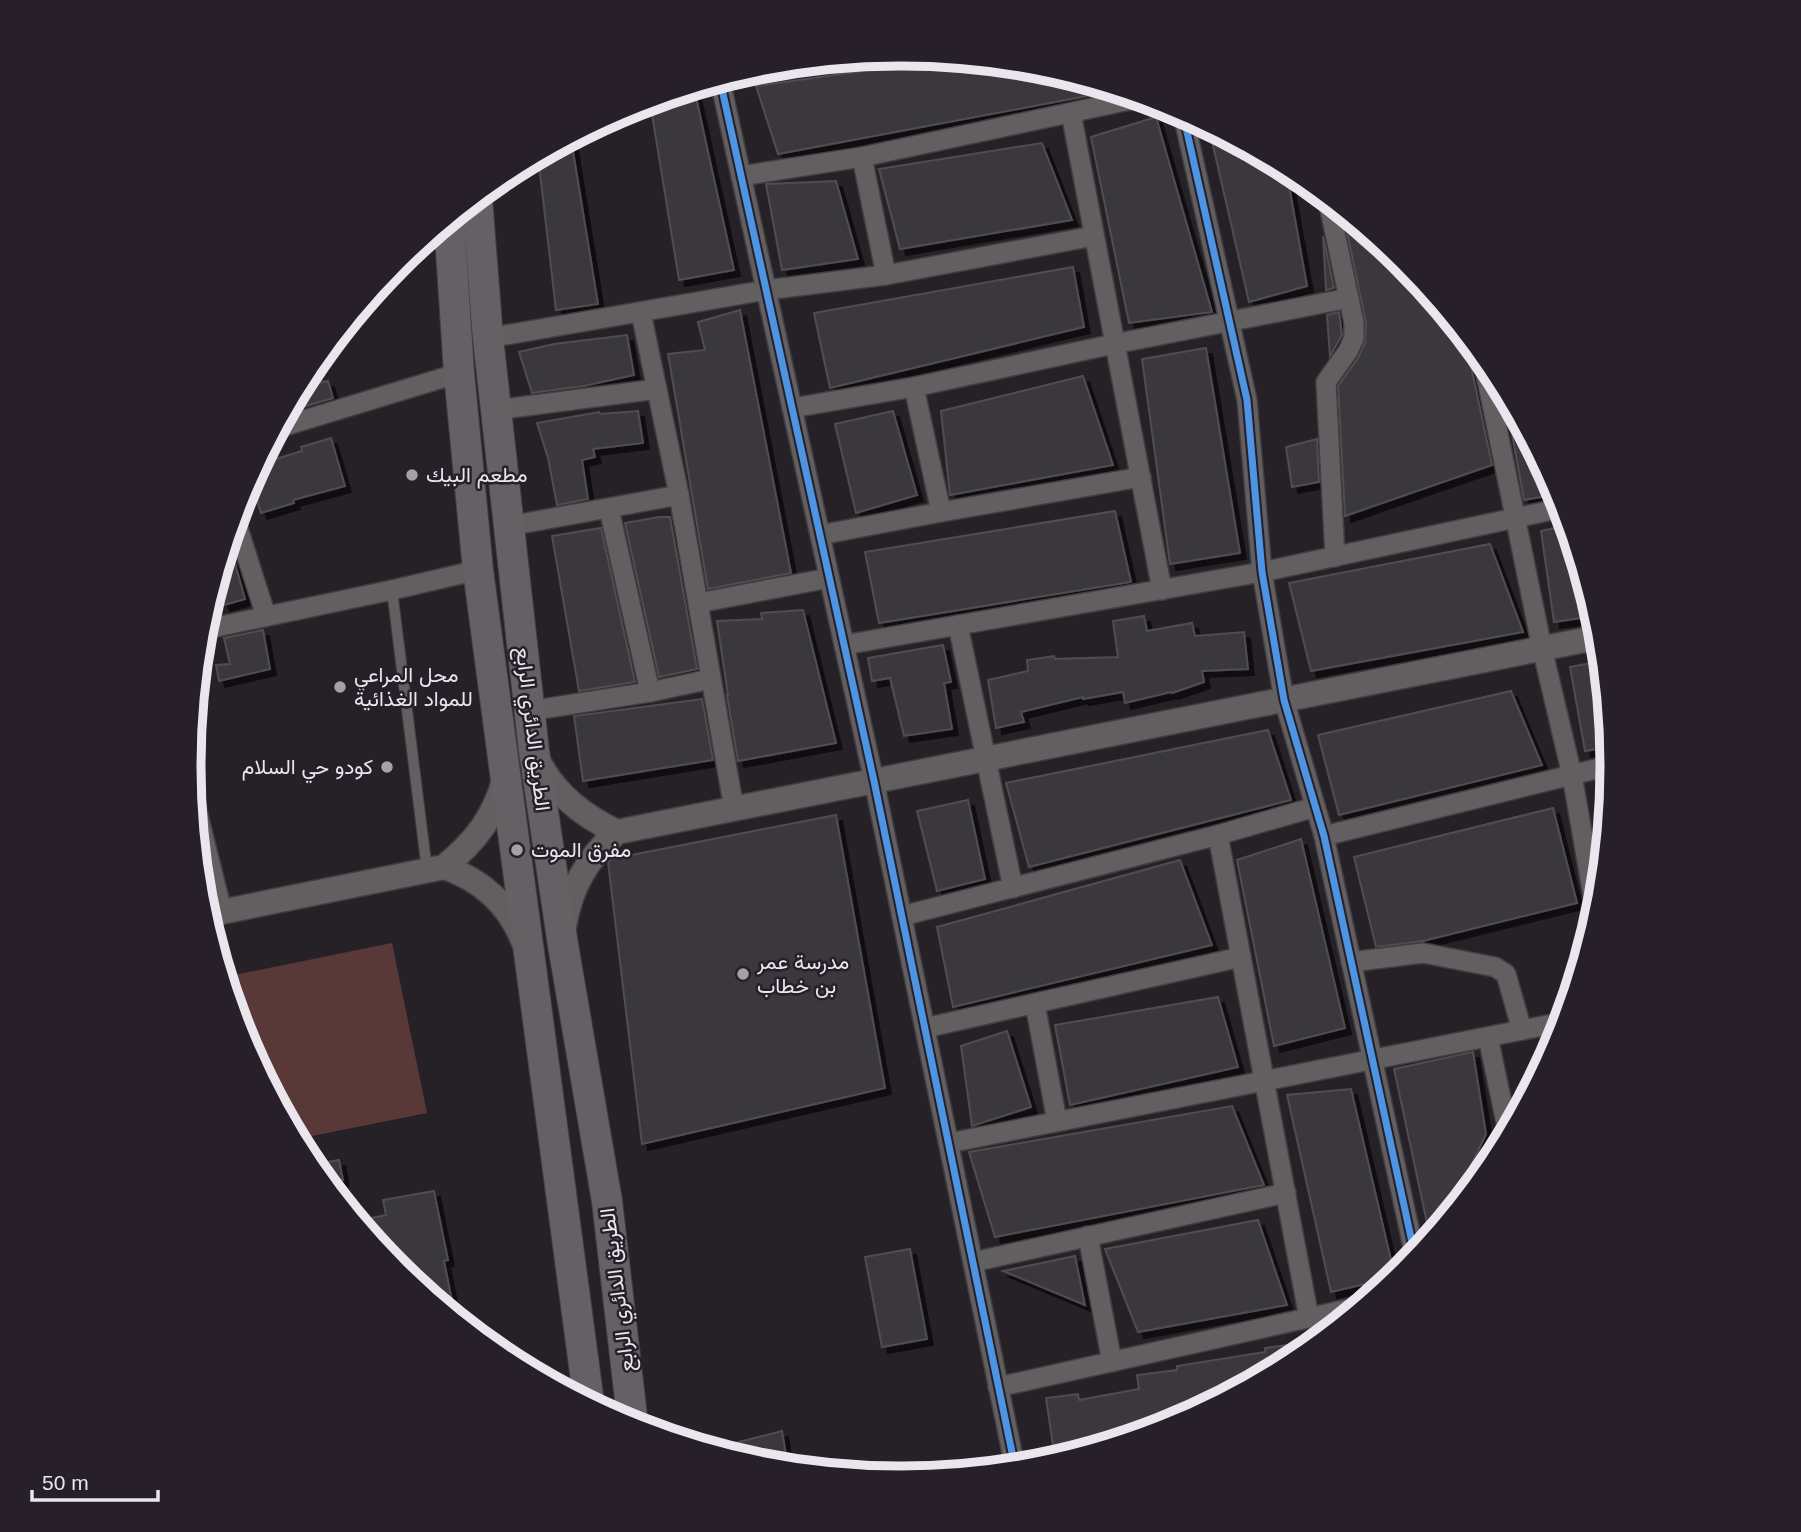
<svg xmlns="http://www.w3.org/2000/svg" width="1801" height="1532" font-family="Arial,Vazirmatn,sans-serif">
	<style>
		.green { fill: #593938 }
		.building { fill: #3b393e; stroke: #4f4d52; stroke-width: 2; filter: url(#shadow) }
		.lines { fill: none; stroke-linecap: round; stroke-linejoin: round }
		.service-casing { stroke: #413d42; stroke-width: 12 }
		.minor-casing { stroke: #413d42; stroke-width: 22 }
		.tertiary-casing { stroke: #413d42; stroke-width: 27 }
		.primary-casing { stroke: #413d42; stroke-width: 32 }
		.service { stroke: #625f61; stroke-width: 10 }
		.minor { stroke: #625f61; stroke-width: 19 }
		.tertiary { stroke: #625f61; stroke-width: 24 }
		.primary { stroke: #646063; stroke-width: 30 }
		.cycleway-casing { stroke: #271f29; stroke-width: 11 }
		.cycleway { stroke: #4d94e3; stroke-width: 7 }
		.poi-dot { fill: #a6a1a8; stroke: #271f29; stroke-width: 2.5 }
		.labels { text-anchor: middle; stroke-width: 5; stroke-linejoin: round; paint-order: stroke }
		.poi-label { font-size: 21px; fill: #ebe6ed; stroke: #271f29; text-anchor: start }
		.street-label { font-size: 21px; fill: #ebe6ed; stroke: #271f29 }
		.rim { fill: none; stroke: #ebe6ed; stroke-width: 9 }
	</style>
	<defs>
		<filter id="shadow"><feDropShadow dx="6" dy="6" stdDeviation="0" flood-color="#0009"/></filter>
	</defs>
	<rect width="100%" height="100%" fill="#262127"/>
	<polygon class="green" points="392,943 427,1113 297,1139 243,1038 224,977"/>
	<g class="building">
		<polygon points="947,59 1040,68 1114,91 778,154 756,86"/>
		<polygon points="694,88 734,270 679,280 650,102"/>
		<polygon points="1156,117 1212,312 1129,323 1091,137"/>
		<polygon points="1209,128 1286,169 1307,286 1249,302"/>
		<polygon points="571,139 598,304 556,310 538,156"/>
		<polygon points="1042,143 1072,220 900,249 879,169"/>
		<polygon points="836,181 858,259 782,270 766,184"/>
		<polygon points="1343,213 1404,263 1465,338 1492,465 1345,516 1338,386 1358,358 1365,343 1366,323"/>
		<polygon points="1323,236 1334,288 1326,290"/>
		<polygon points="1073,267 1084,327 830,388 814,313"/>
		<polygon points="740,310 791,573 708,589 668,354 705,350 698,322"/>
		<polygon points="1339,312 1342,335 1330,356 1327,315"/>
		<polygon points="627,335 634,375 584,386 532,393 519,352 554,344"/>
		<polygon points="1206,348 1240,553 1170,564 1142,359"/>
		<polygon points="1083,376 1113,465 950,495 941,411"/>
		<polygon points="328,381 333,398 286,412 300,387"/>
		<polygon points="1506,401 1508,401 1558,494 1524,500"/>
		<polygon points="638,411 643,443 593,449 595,457 582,460 588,499 557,505 548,458 537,423 599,412 600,414"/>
		<polygon points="893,411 917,495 856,513 835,424"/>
		<polygon points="331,438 345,486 293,500 294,503 261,513 251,479 259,464 302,451 301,447"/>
		<polygon points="1317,439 1319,482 1292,487 1286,447"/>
		<polygon points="1115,511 1131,582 879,623 865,552"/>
		<polygon points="659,517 670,517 697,669 659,677 625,523"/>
		<polygon points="1568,525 1595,616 1554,622 1541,531"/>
		<polygon points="601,528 635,682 579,691 552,536"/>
		<polygon points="1490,544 1523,632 1311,671 1289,583"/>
		<polygon points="234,560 245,599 224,605 216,584 222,563"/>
		<polygon points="803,610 836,743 738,761 727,695 728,695 717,621 762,619 761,613"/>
		<polygon points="1144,616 1147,631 1192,623 1195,636 1244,632 1248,669 1202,671 1204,682 1172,693 1171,692 1125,703 1123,692 1083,699 1083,697 1021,712 1024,722 996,728 988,680 1028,671 1027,660 1054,656 1055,659 1118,657 1113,621"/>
		<polygon points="263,630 270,669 219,681 216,665 230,664 224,638"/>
		<polygon points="943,645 951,682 944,683 952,729 904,736 890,678 872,681 868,658"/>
		<polygon points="1602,661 1610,747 1585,751 1570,667"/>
		<polygon points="1511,691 1542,765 1339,815 1318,735"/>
		<polygon points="702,699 713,760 583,781 574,716"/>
		<polygon points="1268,730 1291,800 1029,867 1006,783"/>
		<polygon points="968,800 985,879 937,891 917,811"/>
		<polygon points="1553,808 1577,903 1423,941 1376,947 1354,857"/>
		<polygon points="836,815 885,1088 642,1144 608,862 611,859"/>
		<polygon points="1301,839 1345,1028 1274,1046 1237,860"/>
		<polygon points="1180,860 1212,945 953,1007 937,927"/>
		<polygon points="1218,997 1238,1067 1070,1105 1055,1025"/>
		<polygon points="1007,1031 1031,1107 972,1126 961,1046"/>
		<polygon points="1473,1052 1486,1134 1446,1218 1430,1237 1394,1069"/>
		<polygon points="1351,1089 1395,1277 1331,1292 1287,1095"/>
		<polygon points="1232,1106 1264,1185 995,1237 969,1152"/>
		<polygon points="339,1160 343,1180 326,1183 312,1165"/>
		<polygon points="434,1191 448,1260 444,1261 455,1316 397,1269 357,1221 386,1215 383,1200"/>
		<polygon points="1258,1220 1287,1305 1138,1332 1105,1249"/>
		<polygon points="910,1249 927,1339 882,1347 865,1257"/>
		<polygon points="1075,1256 1085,1305 1003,1271"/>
		<polygon points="1316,1341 1296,1358 1172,1424 1145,1432 1144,1427 1084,1440 1086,1450 1055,1459 1046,1398 1078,1394 1079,1400 1139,1389 1137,1375 1177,1370 1177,1366 1265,1352 1265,1348"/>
		<polygon points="782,1431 788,1467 761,1464 712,1449"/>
	</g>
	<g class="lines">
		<g class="service-casing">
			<polyline id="service" points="392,590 427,870"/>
		</g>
		<g class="minor-casing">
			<g id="minor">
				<polyline points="754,70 766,67"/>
				<polyline points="720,80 874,781 1015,1467"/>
				<polyline points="1071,113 1162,590"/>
				<polyline points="1183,114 1247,400 1262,572 1284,700 1324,836 1415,1256"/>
				<polyline points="862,157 886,275"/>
				<polyline points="741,176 862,157 1139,98"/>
				<polyline points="1328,200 1354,323 1354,338 1348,351 1326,382 1335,557"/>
				<polyline points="641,313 679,495 734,809"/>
				<polyline points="488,338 766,290 886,275 1094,236"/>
				<polyline points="1483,360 1542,648 1572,775 1596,913"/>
				<polyline points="914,387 941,512"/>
				<polyline points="792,408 914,387 1114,344 1349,298"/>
				<polyline points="496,410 657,389"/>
				<polyline points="278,428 459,373"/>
				<polyline points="609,509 650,692"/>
				<polyline points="235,519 266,616"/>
				<polyline points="509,526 679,495"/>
				<polyline points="820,535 941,512 1141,477"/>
				<polyline points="698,603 829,578"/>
				<polyline points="958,625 1013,888"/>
				<polyline points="202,630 392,590 478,570"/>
				<polyline points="844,645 1262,572 1562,508"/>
				<polyline points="529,711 650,692 711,679"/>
				<polyline points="191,787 222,911"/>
				<polyline points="1218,835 1309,1318"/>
				<polyline points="1324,836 1612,765"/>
				<polyline points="902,916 1218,835 1315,807"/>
				<polyline points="1351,962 1423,953 1495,967 1506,974 1522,1030"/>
				<polyline points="1035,1004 1057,1121"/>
				<polyline points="925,1028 1241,957"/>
				<polyline points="1488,1037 1508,1132"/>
				<polyline points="949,1143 1563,1022"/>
				<polyline points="1088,1236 1112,1362"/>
				<polyline points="973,1262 1286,1193"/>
				<polyline points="998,1387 1357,1307"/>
			</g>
		</g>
		<g class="tertiary-casing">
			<g id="tertiary">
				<path d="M537,758C553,793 583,816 617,832"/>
				<path d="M444,867C482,880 510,906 524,943"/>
				<path d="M206,915L444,867C476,841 494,817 505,778"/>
				<path d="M564,927C570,888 587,858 617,832L1600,637"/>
			</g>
		</g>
		<g class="primary-casing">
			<g id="primary">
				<polyline points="477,198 488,338 534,751 563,945 607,1201 633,1425"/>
				<polyline points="449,220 459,373 478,570 589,1403"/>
			</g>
		</g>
		<use href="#service" class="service"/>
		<use href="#minor" class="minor"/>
		<use href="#tertiary" class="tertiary"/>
		<use href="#primary" class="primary"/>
		<g class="cycleway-casing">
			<g id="cycleway">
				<polyline points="720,80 874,781 1015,1467"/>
				<polyline points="1183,114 1247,400 1262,572 1284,700 1324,836 1415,1256"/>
			</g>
		</g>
		<use href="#cycleway" class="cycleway"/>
	</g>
	<g class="poi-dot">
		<circle cx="412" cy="475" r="7"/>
		<circle cx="340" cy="687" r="7"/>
		<circle cx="387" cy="767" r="7"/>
		<circle cx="517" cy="850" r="7"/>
		<circle cx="743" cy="974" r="7"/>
	</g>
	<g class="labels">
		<g class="poi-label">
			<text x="426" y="482">مطعم البيك</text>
			<text x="354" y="682">محل المراعي<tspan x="354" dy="24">للمواد الغذائية</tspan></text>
			<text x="373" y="774" text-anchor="end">كودو حي السلام</text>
			<text x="531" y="857">مفرق الموت</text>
			<text x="757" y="969">مدرسة عمر<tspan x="757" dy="24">بن خطاب</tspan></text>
		</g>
		<g class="street-label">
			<text transform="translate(533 729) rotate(83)" y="7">الطريق الدائري الرابع</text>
			<text transform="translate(617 1290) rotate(-97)" y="7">الطريق الدائري الرابع</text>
		</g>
	</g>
	<path d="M0 0H1801V1532H0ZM900 66H901A699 699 0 0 1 1600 765V767A699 699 0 0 1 901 1466H900A699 699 0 0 1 201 767V765A699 699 0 0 1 900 66Z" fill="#271f29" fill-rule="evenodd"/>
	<path class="rim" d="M900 66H901A699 699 0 0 1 1600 765V767A699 699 0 0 1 901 1466H900A699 699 0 0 1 201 767V765A699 699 0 0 1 900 66Z"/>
	<path d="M32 1490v10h126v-10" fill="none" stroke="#ebe6ed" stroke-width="3.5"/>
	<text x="42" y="1490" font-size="21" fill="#ebe6ed" stroke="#271f29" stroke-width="5" paint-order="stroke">50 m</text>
</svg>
